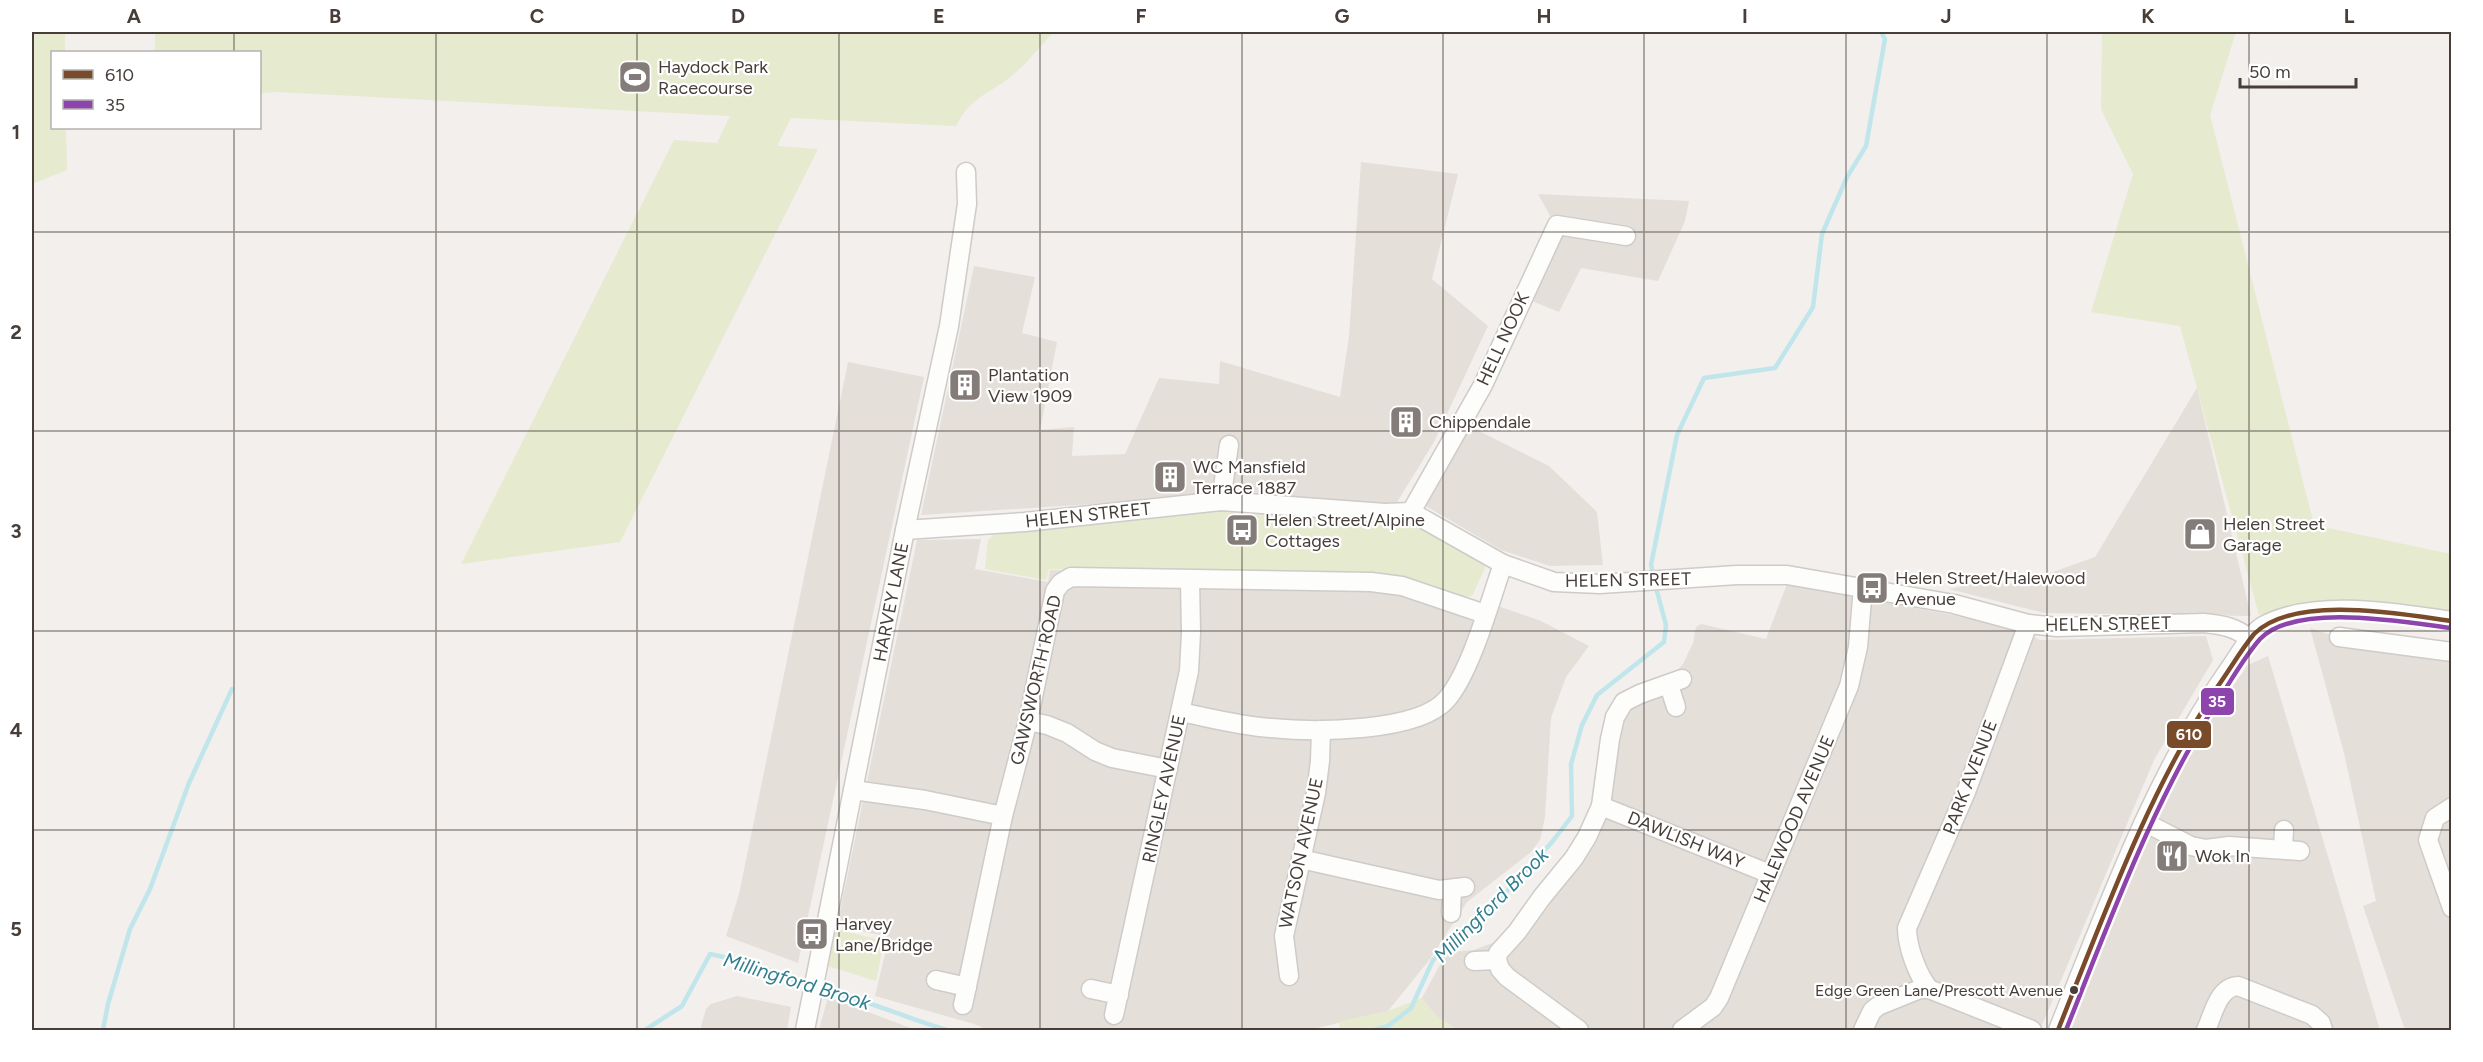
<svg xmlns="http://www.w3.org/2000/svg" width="2483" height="1062" font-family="Figtree,sans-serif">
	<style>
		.residential { fill: #e5dfda }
		.green { fill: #e6eace }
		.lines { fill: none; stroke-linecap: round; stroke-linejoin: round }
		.stream { stroke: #c0e6eb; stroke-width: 4.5 }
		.minor-casing { stroke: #cecbc8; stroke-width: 21 }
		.minor { stroke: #fdfdfc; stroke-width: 18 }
		.bus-1-casing { stroke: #fff; stroke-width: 9 }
		.bus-2-casing { stroke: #fff; stroke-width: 9 }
		.bus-1 { stroke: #7a4b2a; stroke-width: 4.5 }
		.bus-2 { stroke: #8e44ad; stroke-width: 4.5 }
		.grid { fill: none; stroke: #473e39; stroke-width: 1.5; stroke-opacity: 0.55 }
		.bus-dot { fill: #473e39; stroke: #fff; stroke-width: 2 }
		.labels { text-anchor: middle; stroke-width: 4.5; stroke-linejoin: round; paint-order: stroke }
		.bus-label { font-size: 16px; fill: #473e39; stroke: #fff; text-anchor: end }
		.poi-label { font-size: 18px; fill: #473e39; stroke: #fff; text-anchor: start }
		.street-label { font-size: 18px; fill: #473e39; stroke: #fff }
		.water-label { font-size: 20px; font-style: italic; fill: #317f8d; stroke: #fff }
		.line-badge { stroke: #fff; stroke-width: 2 }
		.badge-label { font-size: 16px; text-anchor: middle; font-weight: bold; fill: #fff }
		.neatline { fill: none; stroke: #473e39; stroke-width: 2 }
		.grid-label { font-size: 20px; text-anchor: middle; font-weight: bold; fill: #473e39 }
	</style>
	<rect width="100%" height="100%" fill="#f2efec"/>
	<g class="residential">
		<polygon points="1361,162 1458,174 1432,279 1488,326 1434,442 1394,507 1263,493 921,515 974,266 1035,277 1022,333 1057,342 1040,430 1074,427 1072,456 1125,454 1159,378 1219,384 1220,361 1340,397 1349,336"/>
		<polygon points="1538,194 1689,201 1685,221 1658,281 1581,268 1559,312 1527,299 1554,223"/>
		<polygon points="848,362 924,377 798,963 726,936 739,894"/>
		<polygon points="2197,388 2251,616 2044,613 1949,589 1983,582 2019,584 2095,557"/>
		<polygon points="1467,425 1549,466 1597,512 1603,565 1550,566 1501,550 1419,502"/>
		<polygon points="981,539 975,569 1048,582 1050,570 1192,574 1368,575 1498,606 1541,621 1589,646 1566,677 1551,718 1545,817 1540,840 1531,852 1467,902 1430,959 1388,1011 1309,1030 988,1030 974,1024 875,996 889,937 837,926 917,540"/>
		<polygon points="1787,584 2011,626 2040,640 2206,636 2213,660 2154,760 2040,1030 1458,1030 1436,1016 1422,998 1443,959 1451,952 1473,950 1498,941 1565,855 1580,830 1594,801 1619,696 1634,685 1676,672 1683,664 1693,643 1696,627 1701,624 1766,639"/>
		<polygon points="2310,628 2371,649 2451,660 2451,1030 2405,1030 2363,906 2376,901 2344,753"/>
		<polygon points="2268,656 2380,1030 2068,1030 2158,815 2211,717 2248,665"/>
		<polygon points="737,996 791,1007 787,1030 700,1030 706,1009 711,1004"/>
		<polygon points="828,997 916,1030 819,1030"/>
	</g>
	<g class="green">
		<polygon points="32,32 72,32 65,33 65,52 52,52 52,128 66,128 67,170 32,184"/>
		<path d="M155,32H1054C1041,45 1029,61 1015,73C993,93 971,95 956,126L791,118L777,146L818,149L620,542L461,564L674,140L717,143L730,116L278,92L260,93V52H155Z"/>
		<polygon points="2102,32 2236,32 2210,115 2314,525 2451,554 2451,613 2334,600 2259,615 2180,326 2091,312 2133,174 2101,109"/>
		<polygon points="1187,508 1296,510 1325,520 1353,516 1368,522 1385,516 1411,517 1483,562 1485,568 1472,596 1464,597 1397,577 1368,573 1217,574 1049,569 1046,580 985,569 988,540 993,535"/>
		<polygon points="836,929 884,941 876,981 828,966"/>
		<polygon points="1422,998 1436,1016 1458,1030 1339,1030 1340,1021 1388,1011"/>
	</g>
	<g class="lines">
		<g class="stream">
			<polyline points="1654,576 1651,565 1677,435 1704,378 1775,368 1813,307 1822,234 1847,177 1866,146 1885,39 1881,32"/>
			<path d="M816,987C861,998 903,1017 947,1030"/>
			<polyline points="103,1030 108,1004 130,929 150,889 189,783 232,689"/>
			<polyline points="645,1030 682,1006 710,954 747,962 808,985"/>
			<polyline points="1374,1030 1388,1026 1411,1008 1433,960 1500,899 1552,842 1572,816 1571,764 1582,725 1597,695 1664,642 1666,625 1655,584"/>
		</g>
		<g class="minor-casing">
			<g id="minor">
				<polyline points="1221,501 1229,445"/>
				<polyline points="1411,512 1483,385 1557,225 1626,236"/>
				<path d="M905,530L1025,522L1221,501L1385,513L1411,512L1503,564L1554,582L1600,584L1737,575H1787L1954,604L2028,624L2057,627L2204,623C2223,625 2236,627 2251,640"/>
				<polyline points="2339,637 2452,652"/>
				<polyline points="1669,685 1676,707"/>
				<path d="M1181,712C1210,718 1240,726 1271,728C1312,732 1419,733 1447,699C1471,671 1490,601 1503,564"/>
				<polyline points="1028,721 1047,725 1067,733 1095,751 1112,758 1168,769"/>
				<polyline points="853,790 925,800 1003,816"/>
				<polyline points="1601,806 1770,874"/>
				<polyline points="2452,807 2435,818 2428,840 2452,908"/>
				<polyline points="2144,822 2191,846 2206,849 2229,846 2300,851"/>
				<polyline points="2283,849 2284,830"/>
				<polyline points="1301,859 1439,890 1465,887"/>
				<polyline points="1451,913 1452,889"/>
				<polyline points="1497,960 1500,969 1507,977 1579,1030"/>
				<polyline points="1474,961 1497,960 1498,953 1517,932 1542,897 1574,858 1587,837 1601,806 1610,739 1615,717 1624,702 1640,694 1682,679"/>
				<polyline points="1289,976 1284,936 1316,793 1320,761 1321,730"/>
				<polyline points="936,980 967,987"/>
				<polyline points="1091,989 1119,995"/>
				<path d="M1929,989C1917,974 1907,946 1907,928L1966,792L2028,624"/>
				<polyline points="963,1005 1003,816 1028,721 1055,591 1061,583 1071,577 1371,582 1402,586 1485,614"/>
				<polyline points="1114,1015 1189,671 1191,633 1190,580"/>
				<polyline points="805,1030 905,530 949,326 967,204 966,172"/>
				<polyline points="1682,1030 1713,1007 1719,998 1849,686 1858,647 1863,587"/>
				<polyline points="1863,1030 1872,1011 1878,1006 1920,989 1929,989 2032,1030"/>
				<path d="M2058,1030C2108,906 2154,776 2232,665C2240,654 2251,633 2263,626C2315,598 2396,613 2452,621"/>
				<path d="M2206,1030C2213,1015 2218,987 2238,986L2312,1015L2321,1023L2323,1030"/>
			</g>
		</g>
		<use href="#minor" class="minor"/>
		<g class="bus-1-casing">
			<path id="bus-1" d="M2058,1030C2105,913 2148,792 2218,686C2230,669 2241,650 2254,634C2294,594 2401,614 2452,621"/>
		</g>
		<g class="bus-2-casing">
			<path id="bus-2" d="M2066,1030C2112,915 2155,796 2224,691C2235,674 2246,655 2260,639C2296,602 2404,622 2451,628"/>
		</g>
		<use href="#bus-1" class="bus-1"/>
		<use href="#bus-2" class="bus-2"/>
	</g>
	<path class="grid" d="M234,32V52M436,32V1030M637,32V1030M839,32V1030M1040,32V1030M1242,32V1030M1443,32V1030M1644,32V1030M1846,32V1030M2047,32V1030M2249,32V1030M234,128V1030M32,232H2452M32,431H2452M32,631H2452M32,830H2452"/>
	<defs>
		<g id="stadium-square" transform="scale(1.725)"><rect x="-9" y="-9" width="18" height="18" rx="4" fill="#837c78" stroke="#fff"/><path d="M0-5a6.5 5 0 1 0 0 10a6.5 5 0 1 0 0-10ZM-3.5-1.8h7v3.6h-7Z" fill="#fff"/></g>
		<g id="building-square" transform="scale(1.725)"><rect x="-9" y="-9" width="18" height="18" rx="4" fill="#837c78" stroke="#fff"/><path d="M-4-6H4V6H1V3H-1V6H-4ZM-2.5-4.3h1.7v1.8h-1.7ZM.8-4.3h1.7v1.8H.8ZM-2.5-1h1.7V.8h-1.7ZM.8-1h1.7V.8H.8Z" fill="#fff"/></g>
		<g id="bus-square" transform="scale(1.725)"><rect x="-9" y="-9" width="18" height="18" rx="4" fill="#837c78" stroke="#fff"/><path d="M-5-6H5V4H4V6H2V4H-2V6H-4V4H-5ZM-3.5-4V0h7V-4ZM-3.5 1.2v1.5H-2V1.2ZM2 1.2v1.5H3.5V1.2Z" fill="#fff"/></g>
		<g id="shop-square" transform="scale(1.725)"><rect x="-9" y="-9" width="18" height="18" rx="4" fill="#837c78" stroke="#fff"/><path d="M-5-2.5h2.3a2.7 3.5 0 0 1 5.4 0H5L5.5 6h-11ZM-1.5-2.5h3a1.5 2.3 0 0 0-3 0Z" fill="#fff"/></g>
		<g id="restaurant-square" transform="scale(1.725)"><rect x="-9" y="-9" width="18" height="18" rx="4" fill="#837c78" stroke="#fff"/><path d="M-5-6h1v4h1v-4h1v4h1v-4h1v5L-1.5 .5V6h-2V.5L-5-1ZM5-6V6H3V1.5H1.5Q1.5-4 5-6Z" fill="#fff"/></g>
	</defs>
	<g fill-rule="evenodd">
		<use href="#stadium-square" x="635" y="77"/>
		<use href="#building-square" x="965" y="385"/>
		<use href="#building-square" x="1406" y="422"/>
		<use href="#building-square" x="1170" y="477"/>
		<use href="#bus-square" x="1242" y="530"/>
		<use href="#shop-square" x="2200" y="534"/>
		<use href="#bus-square" x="1872" y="588"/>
		<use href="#restaurant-square" x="2172" y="856"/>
		<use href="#bus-square" x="812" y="934"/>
	</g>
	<circle class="bus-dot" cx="2074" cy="990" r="5"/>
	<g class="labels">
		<g class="bus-label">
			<text x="2063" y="996">Edge Green Lane/Prescott Avenue</text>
		</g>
		<g class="poi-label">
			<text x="658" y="73">Haydock Park<tspan x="658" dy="21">Racecourse</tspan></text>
			<text x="988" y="381">Plantation<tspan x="988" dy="21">View 1909</tspan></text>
			<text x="1429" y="428">Chippendale</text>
			<text x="1193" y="473">WC Mansfield<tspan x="1193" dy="21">Terrace 1887</tspan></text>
			<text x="1265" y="526">Helen Street/Alpine<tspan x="1265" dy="21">Cottages</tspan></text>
			<text x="2223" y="530">Helen Street<tspan x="2223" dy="21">Garage</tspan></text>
			<text x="1895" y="584">Helen Street/Halewood<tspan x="1895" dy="21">Avenue</tspan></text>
			<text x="2195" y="862">Wok In</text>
			<text x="835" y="930">Harvey<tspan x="835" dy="21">Lane/Bridge</tspan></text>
		</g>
		<g class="street-label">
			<text transform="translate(1503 339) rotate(-65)" y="6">HELL NOOK</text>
			<text transform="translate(1088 515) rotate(-6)" y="6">HELEN STREET</text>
			<text transform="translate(1628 580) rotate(-1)" y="6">HELEN STREET</text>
			<text transform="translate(891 602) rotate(-79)" y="6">HARVEY LANE</text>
			<text transform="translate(2108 624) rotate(-1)" y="6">HELEN STREET</text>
			<text transform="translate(1036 680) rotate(-77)" y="6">GAWSWORTH ROAD</text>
			<text transform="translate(1970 777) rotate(-69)" y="6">PARK AVENUE</text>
			<text transform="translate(1164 789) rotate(-78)" y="6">RINGLEY AVENUE</text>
			<text transform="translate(1794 819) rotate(-67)" y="6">HALEWOOD AVENUE</text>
			<text transform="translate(1686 840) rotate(22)" y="6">DAWLISH WAY</text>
			<text transform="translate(1301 853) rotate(-78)" y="6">WATSON AVENUE</text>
		</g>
		<g class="water-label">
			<text transform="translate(1491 905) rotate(-45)" y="7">Millingford Brook</text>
			<text transform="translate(797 981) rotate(17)" y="7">Millingford Brook</text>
		</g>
	</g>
	<g class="line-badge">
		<rect x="2200" y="687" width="35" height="29" rx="6" fill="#8e44ad"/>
		<rect x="2166" y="720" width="46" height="29" rx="6" fill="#7a4b2a"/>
	</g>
	<g class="badge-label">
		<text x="2217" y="707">35</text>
		<text x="2189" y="740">610</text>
	</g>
	<rect width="2483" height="1062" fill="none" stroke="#ffffff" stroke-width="66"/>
	<rect x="51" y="51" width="210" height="78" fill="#ffffff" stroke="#b5b2b0" stroke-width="1.5"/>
	<rect x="63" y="70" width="30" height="9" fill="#7a4b2a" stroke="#b5b2b0" stroke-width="1.5"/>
	<text x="105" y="81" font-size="18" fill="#473e39">610</text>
	<rect x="63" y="100" width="30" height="9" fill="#8e44ad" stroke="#b5b2b0" stroke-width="1.5"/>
	<text x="105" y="111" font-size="18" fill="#473e39">35</text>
	<path d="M2240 78v9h116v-9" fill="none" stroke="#473e39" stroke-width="3"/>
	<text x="2249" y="78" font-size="18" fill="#473e39" stroke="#ffffff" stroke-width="4.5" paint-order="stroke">50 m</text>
	<rect x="33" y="33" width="2417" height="996" class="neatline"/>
	<g class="grid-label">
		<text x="134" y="23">A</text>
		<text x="335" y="23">B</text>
		<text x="537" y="23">C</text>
		<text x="738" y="23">D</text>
		<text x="939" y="23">E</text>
		<text x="1141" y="23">F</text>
		<text x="1342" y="23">G</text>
		<text x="1544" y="23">H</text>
		<text x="1745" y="23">I</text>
		<text x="1946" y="23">J</text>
		<text x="2148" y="23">K</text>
		<text x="2349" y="23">L</text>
		<text x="16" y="139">1</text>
		<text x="16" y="339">2</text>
		<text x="16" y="538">3</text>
		<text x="16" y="737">4</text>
		<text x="16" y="936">5</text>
	</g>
</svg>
